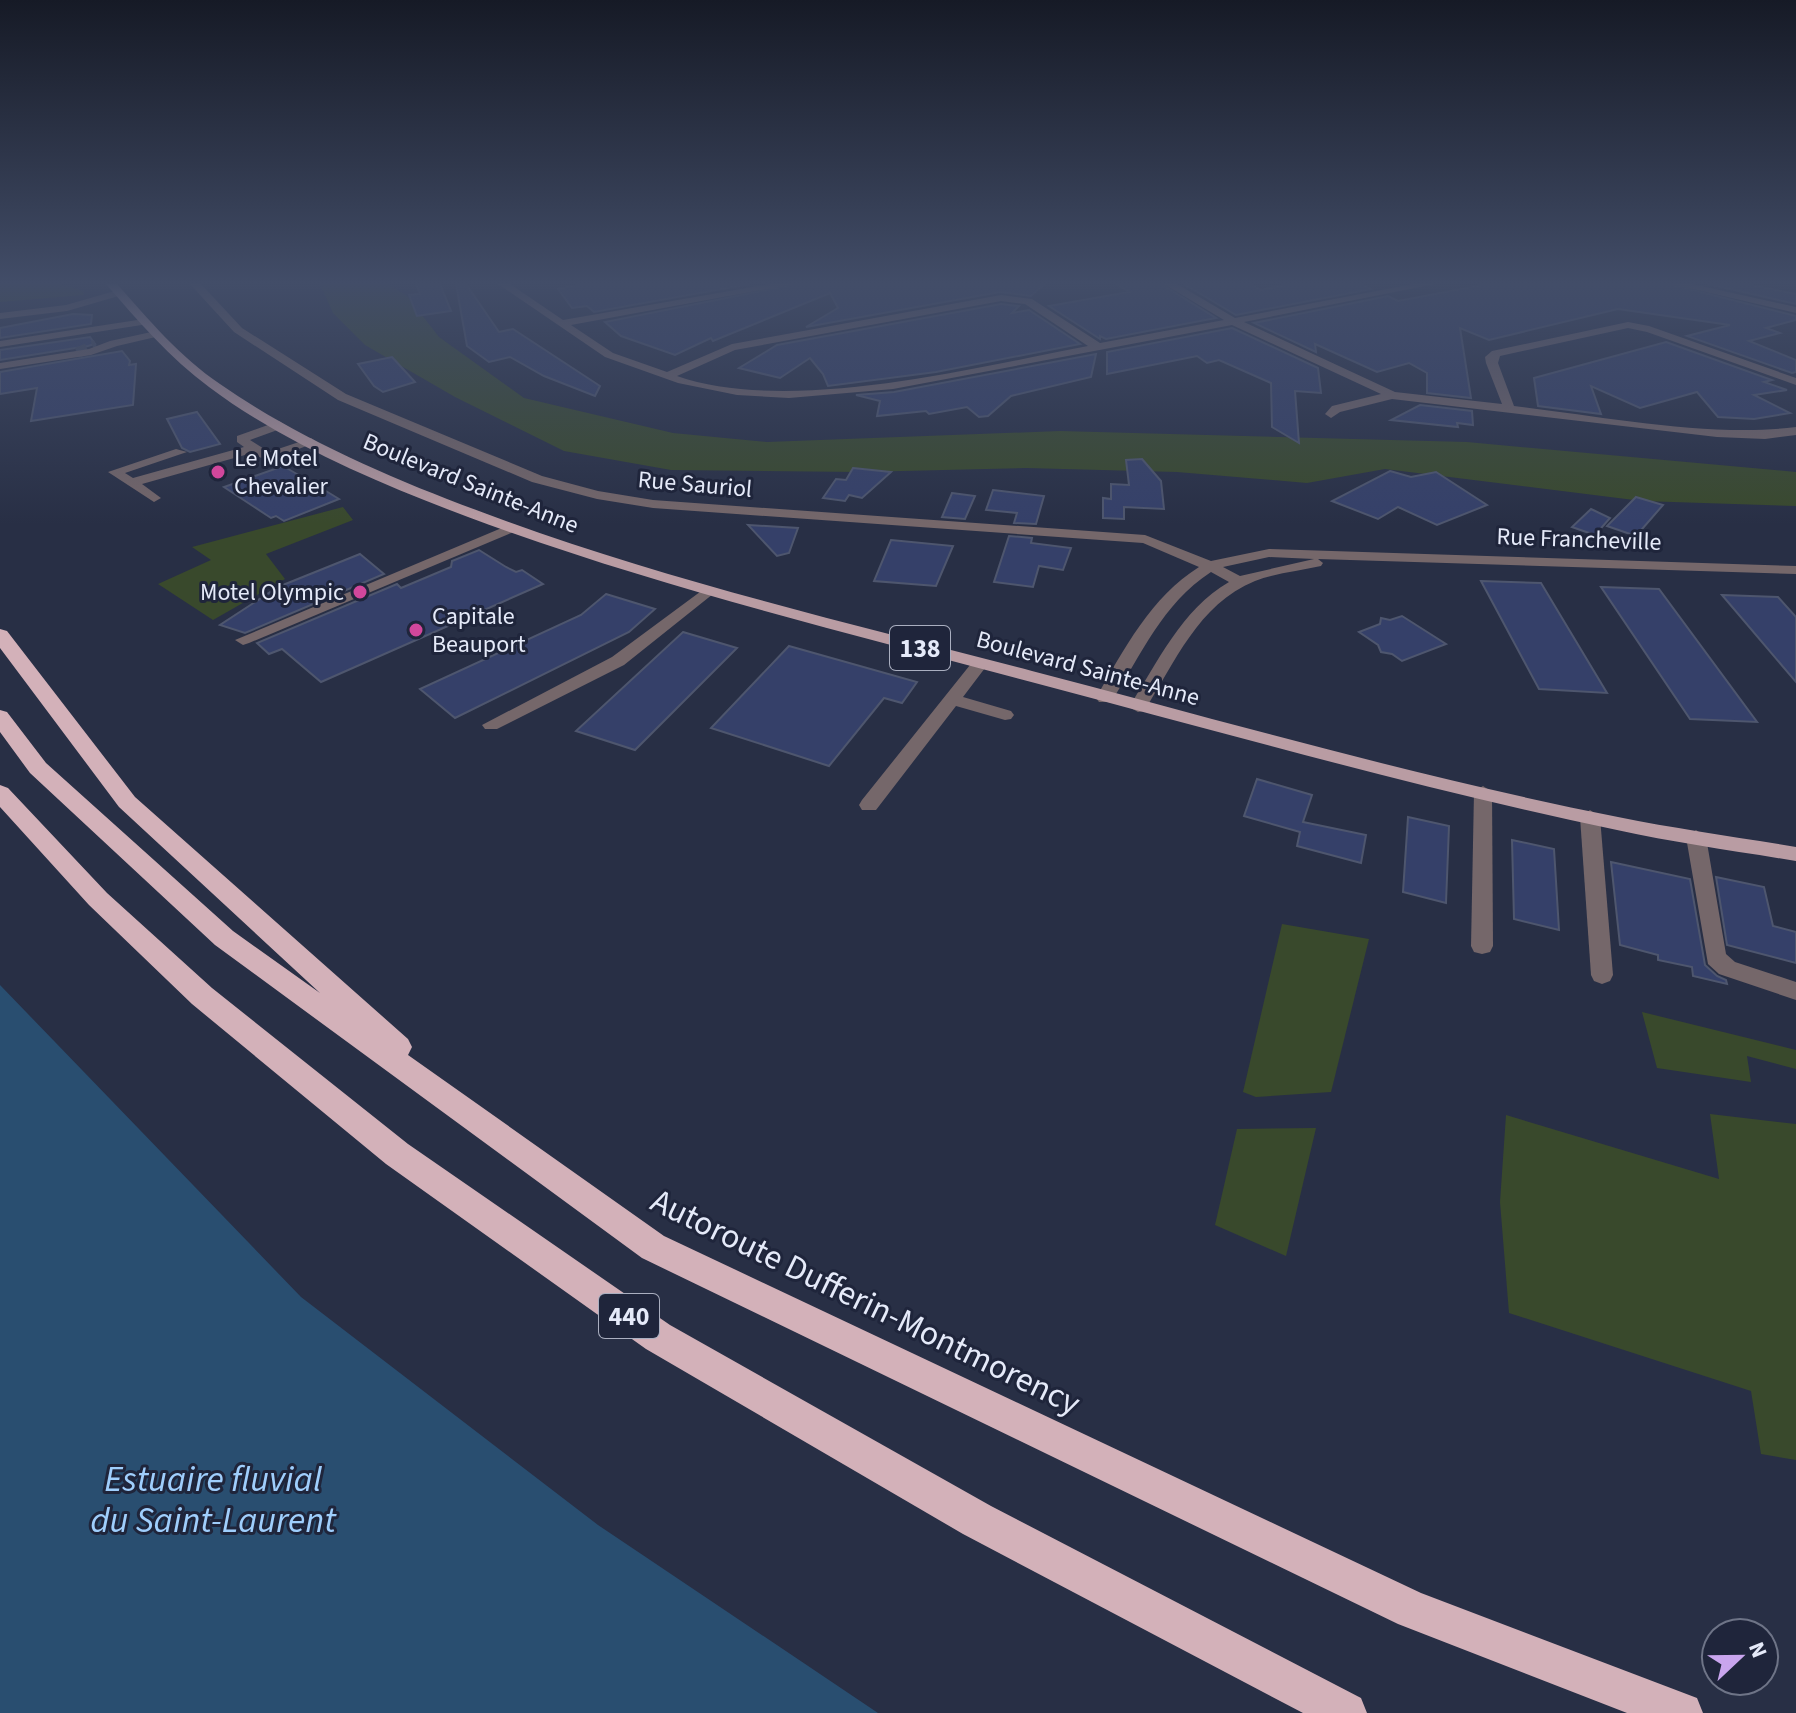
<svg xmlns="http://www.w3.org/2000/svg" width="1796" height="1713" font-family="'Source Sans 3',sans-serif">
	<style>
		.green { fill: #39492c }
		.water { fill: #294e70 }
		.building { fill: #354069; stroke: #4e566e; stroke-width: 2 }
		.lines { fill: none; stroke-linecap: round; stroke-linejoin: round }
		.minor-tunnel { stroke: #444b60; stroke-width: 11; stroke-dasharray: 11 6; stroke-linecap: butt }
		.minor { fill: #75676a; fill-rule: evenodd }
		.major { fill: #b99ca3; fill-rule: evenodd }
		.highway { fill: #d3b1b9; fill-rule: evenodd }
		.hotel-dot { fill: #d1479c; stroke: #1f253b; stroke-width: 3 }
		.labels { text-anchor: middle; stroke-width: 6; stroke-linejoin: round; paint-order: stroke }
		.far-poi-label { font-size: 24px; fill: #e5eaf9; stroke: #1f253b; text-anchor: start }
		.far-street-label { font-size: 24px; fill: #e5eaf9; stroke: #1f253b }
		.shield { fill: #1f253b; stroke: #aaafc0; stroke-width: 2 }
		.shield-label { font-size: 26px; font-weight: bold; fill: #e5eaf9 }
		.near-street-label { font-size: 34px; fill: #e5eaf9; stroke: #1f253b }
		.near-water-label { font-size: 36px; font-style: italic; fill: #9fcefc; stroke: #1f253b }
	</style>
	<rect width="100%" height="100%" fill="#282f45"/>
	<g class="green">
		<polygon points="0,284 61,284 83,291 84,295 0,302"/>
		<polygon points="320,284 388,284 407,296 439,337 524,398 673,433 767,442 1060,431 1467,442 1796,472 1796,506 1642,501 1385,469 1307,483 1177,472 1026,468 860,472 671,470 564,451 455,397 365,345 333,313"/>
		<polygon points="343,507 353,520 266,554 285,579 213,620 158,584 211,560 192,547"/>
		<polygon points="1282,924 1369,939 1331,1092 1256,1097 1243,1092"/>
		<polygon points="1642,1012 1796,1050 1796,1069 1747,1056 1751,1082 1657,1068"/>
		<polygon points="1710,1114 1796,1124 1796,1460 1761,1454 1751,1391 1509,1313 1500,1202 1506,1115 1719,1179"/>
		<polygon points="1316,1128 1286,1256 1215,1225 1237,1129"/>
	</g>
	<polygon class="water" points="0,985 301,1297 598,1525 878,1713 0,1713"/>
	<g class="building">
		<polygon points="416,284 440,284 451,311 417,316 409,295 420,294"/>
		<polygon points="456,284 466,284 499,332 513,329 600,386 595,396 544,376 510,357 489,362 467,346"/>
		<polygon points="584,284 750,284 594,312 587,306 572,308 558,289"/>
		<polygon points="797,284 1044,284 1031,296 1000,292 806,327 838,308 830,293 713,341 711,338 675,355 621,336 605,322"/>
		<polygon points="1117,284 1161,284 1216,318 1106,339 1100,336 1100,339 1049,306 1129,292"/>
		<polygon points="1184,284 1250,284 1261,290 1290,284 1361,284 1371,289 1236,315"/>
		<polygon points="1488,284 1669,284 1796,316 1796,320 1766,328 1780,333 1749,341 1796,360 1796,372 1792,373 1687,336 1730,325 1618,309 1489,340 1460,328 1471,398 1427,393 1427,373 1409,363 1377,372 1315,344 1316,352 1254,323 1388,296 1398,301"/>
		<polygon points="1708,284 1746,284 1796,294 1796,304"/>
		<polygon points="1001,304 1019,306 1012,313 1029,310 1080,344 936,372 828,386 823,374 810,358 780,378 739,368 777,345"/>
		<polygon points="73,314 92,315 91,324 0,338 0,328"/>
		<polygon points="1232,328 1318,368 1321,393 1295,391 1299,443 1272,427 1271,383 1219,360 1207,363 1197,356 1107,374 1107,352"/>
		<polygon points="90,337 95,344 88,346 0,360 0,350"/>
		<polygon points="1666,342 1772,380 1764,382 1787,390 1754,395 1790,413 1754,419 1718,417 1697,392 1640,408 1591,386 1601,414 1538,406 1534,378"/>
		<polygon points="122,351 130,361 129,365 136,364 133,405 31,421 37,388 0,394 0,372"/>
		<polygon points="1096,354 1091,377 1011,396 988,416 979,417 967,407 929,414 926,411 877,416 880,401 856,395 894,392"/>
		<polygon points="392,357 415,382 383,392 374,386 358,364"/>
		<polygon points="1420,405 1472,411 1473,425 1457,423 1458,427 1391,420"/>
		<polygon points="197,412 220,444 190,452 182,448 167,419"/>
		<polygon points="1142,459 1161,481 1164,509 1124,507 1124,519 1103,518 1103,498 1111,499 1111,484 1129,485 1126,460"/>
		<polygon points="283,466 321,488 339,499 284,521 276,516 271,518 224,487"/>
		<polygon points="853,468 891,472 862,498 849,495 845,501 823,498 836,479 846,480"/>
		<polygon points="1390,471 1411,477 1436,472 1487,505 1437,525 1398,507 1378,519 1332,501"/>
		<polygon points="993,490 1044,496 1036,524 1014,523 1017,513 986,510"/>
		<polygon points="952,493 975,496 965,519 942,517"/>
		<polygon points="1636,497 1663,505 1636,536 1607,526"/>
		<polygon points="1591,509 1610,518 1595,535 1572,527"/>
		<polygon points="748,525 798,528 789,553 777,556"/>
		<polygon points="1009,536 1032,538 1031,543 1071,548 1063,570 1039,566 1033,587 994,582"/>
		<polygon points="891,540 953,546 936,586 874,581"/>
		<polygon points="479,550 506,567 516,572 522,570 543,584 321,682 282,649 269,654 257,643 397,584 401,588 451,567 452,561"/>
		<polygon points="360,554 384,574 245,633 220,625 278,587"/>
		<polygon points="1481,581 1541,583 1607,693 1539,689"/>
		<polygon points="1601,587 1659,589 1757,722 1690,719"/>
		<polygon points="606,594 655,609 629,632 455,718 420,689 581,615"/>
		<polygon points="1722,595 1778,597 1796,617 1796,682"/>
		<polygon points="1402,616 1446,644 1402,661 1392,654 1381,652 1378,645 1359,632 1380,624 1381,618 1390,620"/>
		<polygon points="683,632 737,648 635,750 576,731"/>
		<polygon points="789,646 917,682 902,703 884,698 829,766 711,728"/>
		<polygon points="1257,779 1312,795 1303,822 1366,835 1361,863 1297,846 1300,832 1244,816"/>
		<polygon points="1408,817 1449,826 1446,903 1403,892"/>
		<polygon points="1512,840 1554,849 1559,930 1514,919"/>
		<polygon points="1611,862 1690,879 1705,965 1717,976 1726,980 1727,984 1693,976 1692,967 1658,960 1658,955 1620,945"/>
		<polygon points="1716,877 1764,887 1773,926 1796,932 1796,963 1727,945"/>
	</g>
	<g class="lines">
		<polyline class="minor-tunnel" points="77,353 96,345"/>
		<g class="minor">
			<path d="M190,284H201L242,328L346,394L542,476L598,491L653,500L1145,535L1211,561L1269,549L1796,566V574L1318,559L1323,563L1321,566C1299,571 1276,573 1255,581C1198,604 1175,663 1144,711L1138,712L1129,707C1158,662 1181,610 1229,582L1211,572C1162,604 1142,654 1111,702H1099L1096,698C1124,649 1151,597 1199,567L1143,543L653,508L597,499L532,482L338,400L234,332ZM1269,557L1314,559L1240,576L1223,567Z"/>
			<path d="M498,284H510L563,320L770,284H794L571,325L613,353L667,372L732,344L1001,295L1032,299L1100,343L1224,320L1164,284H1177L1235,318L1413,284H1435L1244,322L1395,392L1502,404L1486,363L1485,357L1492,351L1628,322L1649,326L1796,378V385L1647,332L1628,328L1500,356L1498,363L1514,406C1601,416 1710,438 1796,427V435L1765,439L1717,437L1392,399L1340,412L1331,418L1325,414L1332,406L1381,394L1232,325L893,389L789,398L737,395L678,383L605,357ZM1001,301L1025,304L1088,346C972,368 790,415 677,376L735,350Z"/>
			<polygon points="1672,284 1692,284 1796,307 1796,313"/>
			<polygon points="118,290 122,295 67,311 0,319 0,313 66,305"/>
			<polygon points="144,319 149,322 148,324 0,347 0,341"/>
			<polygon points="156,331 161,334 160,336 117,346 91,355 0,369 0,363 89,349 110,341"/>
			<polygon points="279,421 285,425 283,428 250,440 269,452 311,438 317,442 267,461 252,453 142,484 161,498 154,502 108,472 176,449 187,452 125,473 133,478 244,447 237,442 237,436"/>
			<polygon points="511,524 516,525 516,531 249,643 243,645 235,640"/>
			<polygon points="708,586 716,591 713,594 624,665 497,729 485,729 482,725 612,657"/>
			<polygon points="980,659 988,664 963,697 1011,711 1014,715 1011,719 1005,720 956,706 876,810 862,810 859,805 862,800 974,660"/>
			<polygon points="1483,786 1492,792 1493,946 1490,952 1482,954 1474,952 1471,946 1474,792"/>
			<polygon points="1590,810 1600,817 1613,975 1610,981 1602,984 1594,981 1591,975 1580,817"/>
			<polygon points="1696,830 1706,837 1726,954 1735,962 1796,982 1796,1000 1719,974 1708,964 1686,837"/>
		</g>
		<path class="major" d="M106,284H117C149,320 180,357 220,384C301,440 395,480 487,514C665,580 849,623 1032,671C1227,722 1421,778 1618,817C1677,829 1737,837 1796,847V861C1736,851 1676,843 1617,830C1421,789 1228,734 1035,683C845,632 653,586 468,517C380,484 285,444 209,387C170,358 138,321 106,284Z"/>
		<g class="highway">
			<polygon points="0,629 7,631 135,797 408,1039 412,1047 408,1055 664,1236 1421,1593 1697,1698 1703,1713 1627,1713 1398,1624 642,1258 215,945 30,773 0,732 0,710 7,712 46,763 233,931 320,993 119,807 0,648"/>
			<polygon points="0,785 8,788 107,893 212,988 408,1144 670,1325 991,1506 1361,1698 1367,1713 1303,1713 963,1534 646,1349 386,1164 192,1004 89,905 0,807"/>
		</g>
	</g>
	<linearGradient id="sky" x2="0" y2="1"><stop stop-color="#161a26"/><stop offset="0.54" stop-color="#424d68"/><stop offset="1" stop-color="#424d68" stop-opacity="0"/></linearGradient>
	<rect width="1796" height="524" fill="url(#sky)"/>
	<g class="hotel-dot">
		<circle cx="218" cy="472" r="8"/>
		<circle cx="360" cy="592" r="8"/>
		<circle cx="416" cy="630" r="8"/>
	</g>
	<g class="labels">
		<g class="far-poi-label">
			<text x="234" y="466">Le Motel<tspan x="234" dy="28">Chevalier</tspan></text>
			<text x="344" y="600" text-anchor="end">Motel Olympic</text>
			<text x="432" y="624">Capitale<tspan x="432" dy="28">Beauport</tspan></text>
		</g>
		<g class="far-street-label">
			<text transform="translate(471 483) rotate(22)" y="8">Boulevard Sainte-Anne</text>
			<text transform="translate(695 484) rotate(5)" y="8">Rue Sauriol</text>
			<text transform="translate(1579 539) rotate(2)" y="8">Rue Francheville</text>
			<text transform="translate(1088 668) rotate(15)" y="8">Boulevard Sainte-Anne</text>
		</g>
		<g class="shield">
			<rect x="890" y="626" width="60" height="44" rx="6"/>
			<rect x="599" y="1294" width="60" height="44" rx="6"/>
		</g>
		<g class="shield-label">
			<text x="920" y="657">138</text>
			<text x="629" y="1325">440</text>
		</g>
		<g class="near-street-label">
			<text transform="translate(866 1301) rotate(26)" y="12">Autoroute Dufferin-Montmorency</text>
		</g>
		<g class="near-water-label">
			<text x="213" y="1491">Estuaire fluvial<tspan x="213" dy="41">du Saint-Laurent</tspan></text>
		</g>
	</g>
	<g transform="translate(1740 1657) rotate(68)"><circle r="38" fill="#1f253b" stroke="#6e7487" stroke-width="2"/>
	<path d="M0-6L14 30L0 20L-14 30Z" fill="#c9a5ee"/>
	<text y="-12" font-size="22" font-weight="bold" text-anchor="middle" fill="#e5eaf9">N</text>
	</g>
</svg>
